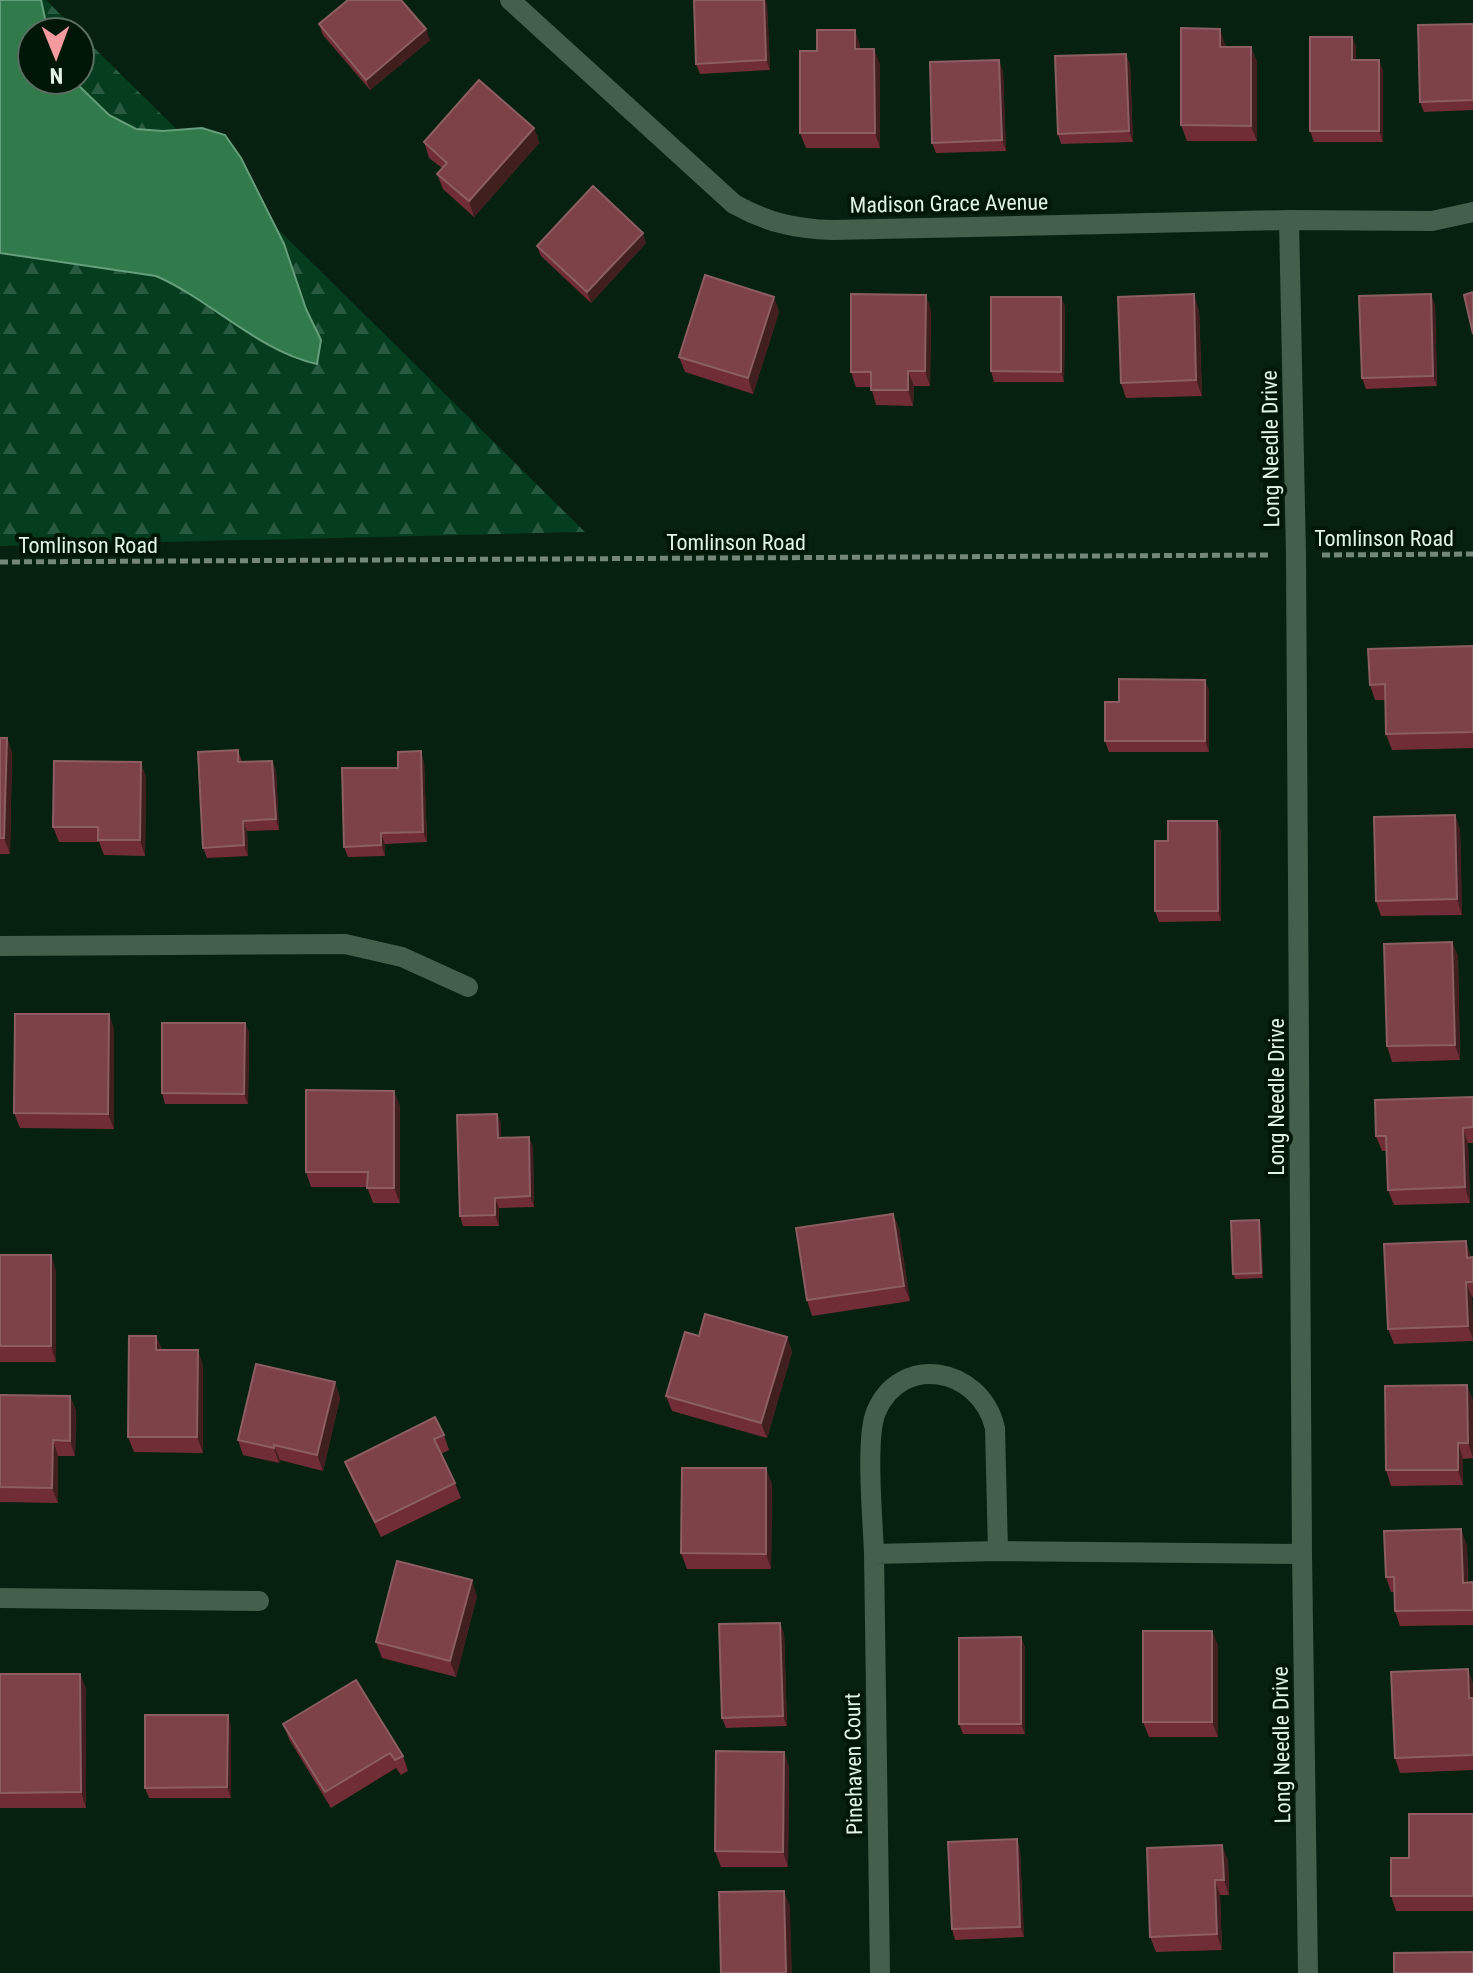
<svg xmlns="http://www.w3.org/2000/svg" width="1473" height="1973" font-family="'Roboto Condensed',sans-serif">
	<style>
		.forest { fill: url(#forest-firs) }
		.water { fill: #307a4c; stroke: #659e7a; stroke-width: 2 }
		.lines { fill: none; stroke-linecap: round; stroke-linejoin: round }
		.path { stroke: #73887a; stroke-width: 5; stroke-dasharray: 8 4; stroke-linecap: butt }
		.minor { stroke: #44604c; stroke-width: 20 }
		.wall { fill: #702d35 }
		.shaded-wall { fill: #411f1f }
		.building { fill: #7c4248; stroke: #8c5e61; stroke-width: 2 }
		.labels { text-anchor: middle; stroke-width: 8; stroke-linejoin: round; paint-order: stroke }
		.street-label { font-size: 22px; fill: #e2f2e6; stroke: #001708 }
	</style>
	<defs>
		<pattern id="forest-firs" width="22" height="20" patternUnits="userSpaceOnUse" patternTransform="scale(2)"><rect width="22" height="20" fill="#043e1f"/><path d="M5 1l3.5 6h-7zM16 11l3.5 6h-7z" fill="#285a40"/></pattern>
	</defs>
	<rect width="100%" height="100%" fill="#072111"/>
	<polygon class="forest" points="0,0 46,0 78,32 32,32 32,80 80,80 80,34 585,532 0,546"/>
	<path class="water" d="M0,0H41L48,32H32V80H73L109,115L136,129L163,131L202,128L225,135L241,158L284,244L306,309L321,340L317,364C258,351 211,300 156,276L0,253Z"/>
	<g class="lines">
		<g class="path">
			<polyline points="1322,555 1473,554"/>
			<polyline points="0,562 1268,555"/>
		</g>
		<g class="minor">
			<path d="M510,0L734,204C766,222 795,229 832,230L1289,220L1432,221L1473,212"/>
			<polyline points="1289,220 1296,555 1302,1554 1308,1973"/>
			<polyline points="0,946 345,944 402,957 468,987"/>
			<path d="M874,1554C873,1521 865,1438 876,1412C900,1353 980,1366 995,1428L998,1551"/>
			<polyline points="0,1598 259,1601"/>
			<polyline points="880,1973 874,1554 998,1551 1302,1554"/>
		</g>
	</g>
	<g class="wall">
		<polygon points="767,4 770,70 700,74 696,64"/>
		<polygon points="319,24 430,40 370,90 323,35"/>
		<polygon points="1473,24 1473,110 1424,112 1420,102"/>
		<polygon points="855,30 860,46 860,49 880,64 880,148 806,148 800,133 817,51"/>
		<polygon points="1352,37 1356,47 1356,60 1379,60 1383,71 1383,142 1314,142 1310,131"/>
		<polygon points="1225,44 1226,47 1251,47 1257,62 1257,141 1187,141 1181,125"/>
		<polygon points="1130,64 1133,142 1061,144 1058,134"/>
		<polygon points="1003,71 1006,151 936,153 932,143"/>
		<polygon points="534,128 539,143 474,217 443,189 437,174 442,168 429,158 424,142"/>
		<polygon points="646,243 591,303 541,256 537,246"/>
		<polygon points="774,297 779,312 753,394 685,372 679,357"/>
		<polygon points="1061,297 1065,307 1064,382 994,382 991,371"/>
		<polygon points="1435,305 1437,386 1366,389 1362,378"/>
		<polygon points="931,310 930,386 914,386 913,406 876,405 871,387 856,387 851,372"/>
		<polygon points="1199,310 1202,396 1126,398 1121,383"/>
		<polygon points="1473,646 1473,748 1392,750 1386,734 1386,700 1375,700 1370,685"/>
		<polygon points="1209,690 1209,752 1109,752 1105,741 1119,702"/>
		<polygon points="0,738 7,738 12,753 10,854 0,854"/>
		<polygon points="238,750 242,762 272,761 276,771 279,830 247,831 248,856 207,858 203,848"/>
		<polygon points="141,762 146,778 145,856 104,855 99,842 59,842 53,827"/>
		<polygon points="424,762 427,842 385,844 385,856 348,857 344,847 398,768"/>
		<polygon points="1455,815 1460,830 1462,915 1381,916 1376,901"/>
		<polygon points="1217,821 1221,831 1221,921 1159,922 1155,911 1168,841"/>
		<polygon points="1452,942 1458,957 1460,1060 1392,1062 1387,1046"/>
		<polygon points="109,1014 114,1030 114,1129 20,1128 14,1113"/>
		<polygon points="245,1023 249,1033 248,1104 165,1104 162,1093"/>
		<polygon points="1473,1097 1473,1143 1468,1143 1470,1203 1394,1205 1388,1190 1387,1151 1382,1151 1376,1136"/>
		<polygon points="400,1106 400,1203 373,1203 367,1187 311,1187 306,1172"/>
		<polygon points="497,1114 501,1124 501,1138 529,1137 533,1148 534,1207 499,1208 499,1226 463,1226 460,1216"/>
		<polygon points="893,1214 899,1229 910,1301 812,1316 807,1300"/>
		<polygon points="1261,1225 1263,1278 1235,1279 1233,1274"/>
		<polygon points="0,1255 56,1270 56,1362 0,1362"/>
		<polygon points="1471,1257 1473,1257 1473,1297 1472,1297 1473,1341 1394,1344 1388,1329"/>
		<polygon points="156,1336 162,1350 203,1365 203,1453 134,1452 128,1437"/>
		<polygon points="699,1336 787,1337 792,1352 767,1438 672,1411 666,1396"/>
		<polygon points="335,1382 340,1398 323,1471 280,1460 279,1463 243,1455 238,1440"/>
		<polygon points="0,1395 70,1396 76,1411 75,1456 58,1456 58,1503 0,1502"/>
		<polygon points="1473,1400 1473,1458 1463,1459 1463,1485 1391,1486 1386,1470"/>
		<polygon points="444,1435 449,1450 441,1454 455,1483 461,1498 381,1537 351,1477 345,1462"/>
		<polygon points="772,1484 771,1569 687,1569 681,1553"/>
		<polygon points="1467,1545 1468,1582 1473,1582 1473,1625 1400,1626 1395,1611 1395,1592 1391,1592 1386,1577"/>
		<polygon points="477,1596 456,1677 382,1658 376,1642"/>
		<polygon points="1212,1631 1218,1646 1218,1737 1149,1737 1143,1722"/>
		<polygon points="784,1633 787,1726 726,1728 722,1718"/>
		<polygon points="1021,1637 1025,1648 1025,1734 963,1734 959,1724"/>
		<polygon points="1468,1669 1473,1684 1473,1770 1400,1773 1395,1758"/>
		<polygon points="0,1674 80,1674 86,1689 86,1808 0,1808"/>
		<polygon points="283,1724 403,1756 408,1771 401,1775 396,1768 331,1808 289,1739"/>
		<polygon points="231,1726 231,1798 149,1798 145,1788"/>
		<polygon points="784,1752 789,1767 788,1867 721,1867 715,1851"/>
		<polygon points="1473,1814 1473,1911 1396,1911 1391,1896 1409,1858"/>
		<polygon points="1017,1839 1020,1850 1024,1937 955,1940 952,1929"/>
		<polygon points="1228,1860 1229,1895 1220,1895 1222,1950 1156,1952 1150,1937"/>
	</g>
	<g class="shaded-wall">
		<polygon points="764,0 766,0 767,4 770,70 766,60"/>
		<polygon points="426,29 430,40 370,90 366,80"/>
		<polygon points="1220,29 1225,44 1226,62 1220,47"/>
		<polygon points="855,30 860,46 860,65 855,49"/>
		<polygon points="1352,37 1356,47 1356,71 1352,60"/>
		<polygon points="1251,47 1257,62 1257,141 1251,126"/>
		<polygon points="874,49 880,64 880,148 875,133"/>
		<polygon points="1126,54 1130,64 1133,142 1129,131"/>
		<polygon points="999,60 1003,71 1006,151 1002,140"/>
		<polygon points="1379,60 1383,71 1383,142 1379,131"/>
		<polygon points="534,128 539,143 474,217 469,201"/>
		<polygon points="643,233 646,243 591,303 587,292"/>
		<polygon points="1194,294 1199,310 1202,396 1196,380"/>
		<polygon points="1431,294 1435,305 1437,386 1433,376"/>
		<polygon points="926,295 931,310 930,386 925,371"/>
		<polygon points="774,297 779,312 753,394 748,378"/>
		<polygon points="1061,297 1065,307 1064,382 1061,372"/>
		<polygon points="908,371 914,386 913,406 908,390"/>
		<polygon points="1205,680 1209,690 1209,752 1205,741"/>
		<polygon points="7,738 12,753 10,854 4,838"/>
		<polygon points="421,751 424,762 427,842 423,832"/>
		<polygon points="272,761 276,771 279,830 276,819"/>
		<polygon points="141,762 146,778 145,856 140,840"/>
		<polygon points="1455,815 1460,830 1462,915 1457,899"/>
		<polygon points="243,821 247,831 248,856 244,845"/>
		<polygon points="1217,821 1221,831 1221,921 1218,911"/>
		<polygon points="381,833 385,844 385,856 381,845"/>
		<polygon points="1452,942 1458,957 1460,1060 1455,1045"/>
		<polygon points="109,1014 114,1030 114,1129 108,1114"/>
		<polygon points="245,1023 249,1033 248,1104 244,1094"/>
		<polygon points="394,1091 400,1106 400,1203 394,1188"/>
		<polygon points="497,1114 501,1124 501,1149 498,1138"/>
		<polygon points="1463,1128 1468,1143 1470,1203 1465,1187"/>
		<polygon points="529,1137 533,1148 534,1207 530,1196"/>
		<polygon points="495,1198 499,1208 499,1226 495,1215"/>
		<polygon points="893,1214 899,1229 910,1301 904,1286"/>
		<polygon points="1259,1220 1261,1225 1263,1278 1261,1273"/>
		<polygon points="1466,1241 1471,1256 1472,1273 1467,1258"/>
		<polygon points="51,1255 56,1270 56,1362 51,1346"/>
		<polygon points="1466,1282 1472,1297 1473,1339 1468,1326"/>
		<polygon points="156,1336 162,1351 156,1350"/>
		<polygon points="787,1337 792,1352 767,1438 761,1423"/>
		<polygon points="198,1350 203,1365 203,1453 197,1437"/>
		<polygon points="335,1382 340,1398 323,1471 317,1455"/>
		<polygon points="1467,1385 1473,1400 1473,1457 1468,1443"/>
		<polygon points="70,1396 76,1411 75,1456 70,1441"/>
		<polygon points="53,1440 58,1456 58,1503 52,1488"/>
		<polygon points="1458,1443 1463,1459 1463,1485 1458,1470"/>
		<polygon points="274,1445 280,1460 279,1463 274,1448"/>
		<polygon points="766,1468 772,1484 771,1569 766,1554"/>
		<polygon points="1461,1529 1467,1545 1468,1598 1463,1583"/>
		<polygon points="472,1580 477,1596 456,1677 450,1661"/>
		<polygon points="780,1623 784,1633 787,1726 783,1716"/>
		<polygon points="1212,1631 1218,1646 1218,1737 1212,1722"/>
		<polygon points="1021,1637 1025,1648 1025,1734 1021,1724"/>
		<polygon points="1468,1669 1473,1684 1473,1710 1469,1698"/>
		<polygon points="80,1674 86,1689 86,1808 81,1792"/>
		<polygon points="228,1715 231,1726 231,1798 227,1787"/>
		<polygon points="784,1752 789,1767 788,1867 783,1852"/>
		<polygon points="1017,1839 1020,1850 1024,1937 1020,1927"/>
		<polygon points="1222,1845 1228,1860 1229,1895 1224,1880"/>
		<polygon points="1215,1880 1220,1895 1222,1950 1217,1934"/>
		<polygon points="784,1891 790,1906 792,1973 786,1973"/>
	</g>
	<g class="building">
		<polygon points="348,0 401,0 426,29 366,80 319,24"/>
		<polygon points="694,0 764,0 766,60 696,64"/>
		<polygon points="1473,24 1473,100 1420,102 1418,25"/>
		<polygon points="1181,28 1220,29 1220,47 1251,47 1251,126 1181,125"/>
		<polygon points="817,30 855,30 855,49 874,49 875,133 800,133 800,51 817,51"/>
		<polygon points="1310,37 1352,37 1352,60 1379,60 1379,131 1310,131"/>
		<polygon points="1126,54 1129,131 1058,134 1055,56"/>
		<polygon points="999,60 1002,140 932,143 930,62"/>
		<polygon points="479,80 534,128 469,201 437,174 447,163 424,142"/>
		<polygon points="593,186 643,233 587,292 537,246"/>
		<polygon points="705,275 774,297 748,378 679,357"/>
		<polygon points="1473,292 1473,334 1464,295"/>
		<polygon points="851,294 926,295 925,371 908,371 908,390 871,390 871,372 851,372"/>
		<polygon points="1194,294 1196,380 1121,383 1118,297"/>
		<polygon points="1431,294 1433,376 1362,378 1359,296"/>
		<polygon points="991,297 1061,297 1061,372 991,371"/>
		<polygon points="1473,646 1473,732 1386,734 1385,684 1370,685 1368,649"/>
		<polygon points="1119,679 1205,680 1205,741 1105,741 1105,702 1119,702"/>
		<polygon points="0,738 7,738 4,838 0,838"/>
		<polygon points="238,750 238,762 272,761 276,819 243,821 244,845 203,848 198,752"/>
		<polygon points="421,751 423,832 381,833 381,845 344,847 342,768 398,768 398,752"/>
		<polygon points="54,761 141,762 140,840 98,840 98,827 53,827"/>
		<polygon points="1455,815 1457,899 1376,901 1374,817"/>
		<polygon points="1168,821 1217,821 1218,911 1155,911 1155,841 1168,841"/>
		<polygon points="1452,942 1455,1045 1387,1046 1384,944"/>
		<polygon points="15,1014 109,1014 108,1114 14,1113"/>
		<polygon points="162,1023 245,1023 244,1094 162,1093"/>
		<polygon points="306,1090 394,1091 394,1188 367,1188 368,1172 306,1172"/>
		<polygon points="1473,1097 1473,1127 1463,1128 1465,1187 1388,1190 1386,1136 1376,1136 1375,1100"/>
		<polygon points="497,1114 498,1138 529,1137 530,1196 495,1198 495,1215 460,1216 457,1115"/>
		<polygon points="893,1214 904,1286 807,1300 796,1228"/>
		<polygon points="1259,1220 1261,1273 1233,1274 1231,1221"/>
		<polygon points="1466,1241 1467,1258 1473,1257 1473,1282 1466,1282 1468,1326 1388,1329 1384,1244"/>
		<rect x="0" y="1255" width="51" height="91"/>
		<polygon points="705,1314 787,1337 761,1423 666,1396 685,1332 699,1336"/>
		<polygon points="129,1336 156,1336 156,1350 198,1350 197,1437 128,1437"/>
		<polygon points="256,1364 335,1382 317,1455 274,1445 274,1448 238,1440"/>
		<polygon points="1467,1385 1468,1443 1458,1443 1458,1470 1386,1470 1385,1386"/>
		<polygon points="0,1395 70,1396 70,1441 53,1440 52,1488 0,1487"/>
		<polygon points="435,1417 444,1435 434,1439 455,1483 375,1522 345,1462"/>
		<polygon points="682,1468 766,1468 766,1554 681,1553"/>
		<polygon points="1461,1529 1463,1583 1473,1582 1473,1610 1395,1611 1394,1577 1386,1577 1384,1531"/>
		<polygon points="397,1561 472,1580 450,1661 376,1642"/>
		<polygon points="780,1623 783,1716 722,1718 719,1624"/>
		<rect x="1143" y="1631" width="69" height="91"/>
		<polygon points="1021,1637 1021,1724 959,1724 959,1638"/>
		<polygon points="1468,1669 1469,1698 1473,1698 1473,1755 1395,1758 1391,1672"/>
		<polygon points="0,1674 80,1674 81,1792 0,1793"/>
		<polygon points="356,1680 403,1756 395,1760 390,1753 325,1792 283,1724"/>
		<polygon points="145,1715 228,1715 227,1787 145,1788"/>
		<polygon points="716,1751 784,1752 783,1852 715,1851"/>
		<polygon points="1409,1814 1473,1814 1473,1896 1391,1896 1391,1858 1409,1858"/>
		<polygon points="1017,1839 1020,1927 952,1929 948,1842"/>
		<polygon points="1222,1845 1224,1880 1215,1880 1217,1934 1150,1937 1147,1848"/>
		<polygon points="784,1891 786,1973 721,1973 719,1892"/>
		<polygon points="1473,1952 1473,1973 1394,1973 1394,1953"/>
	</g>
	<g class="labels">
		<g class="street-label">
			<text transform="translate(949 203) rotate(-1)" y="8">Madison Grace Avenue</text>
			<text transform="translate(1270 449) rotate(-91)" y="8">Long Needle Drive</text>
			<text x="1384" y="546">Tomlinson Road</text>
			<text x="736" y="550">Tomlinson Road</text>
			<text x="88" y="553">Tomlinson Road</text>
			<text transform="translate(1276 1097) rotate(-90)" y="8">Long Needle Drive</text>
			<text transform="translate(1281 1745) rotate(-91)" y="8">Long Needle Drive</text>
			<text transform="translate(853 1764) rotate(-91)" y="8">Pinehaven Court</text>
		</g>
	</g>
	<g transform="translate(56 56) rotate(179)"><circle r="38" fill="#001708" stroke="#5a6f61" stroke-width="2"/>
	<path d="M0-6L14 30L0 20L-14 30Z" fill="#f59b9f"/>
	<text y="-12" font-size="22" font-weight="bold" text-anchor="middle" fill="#e2f2e6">N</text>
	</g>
</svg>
